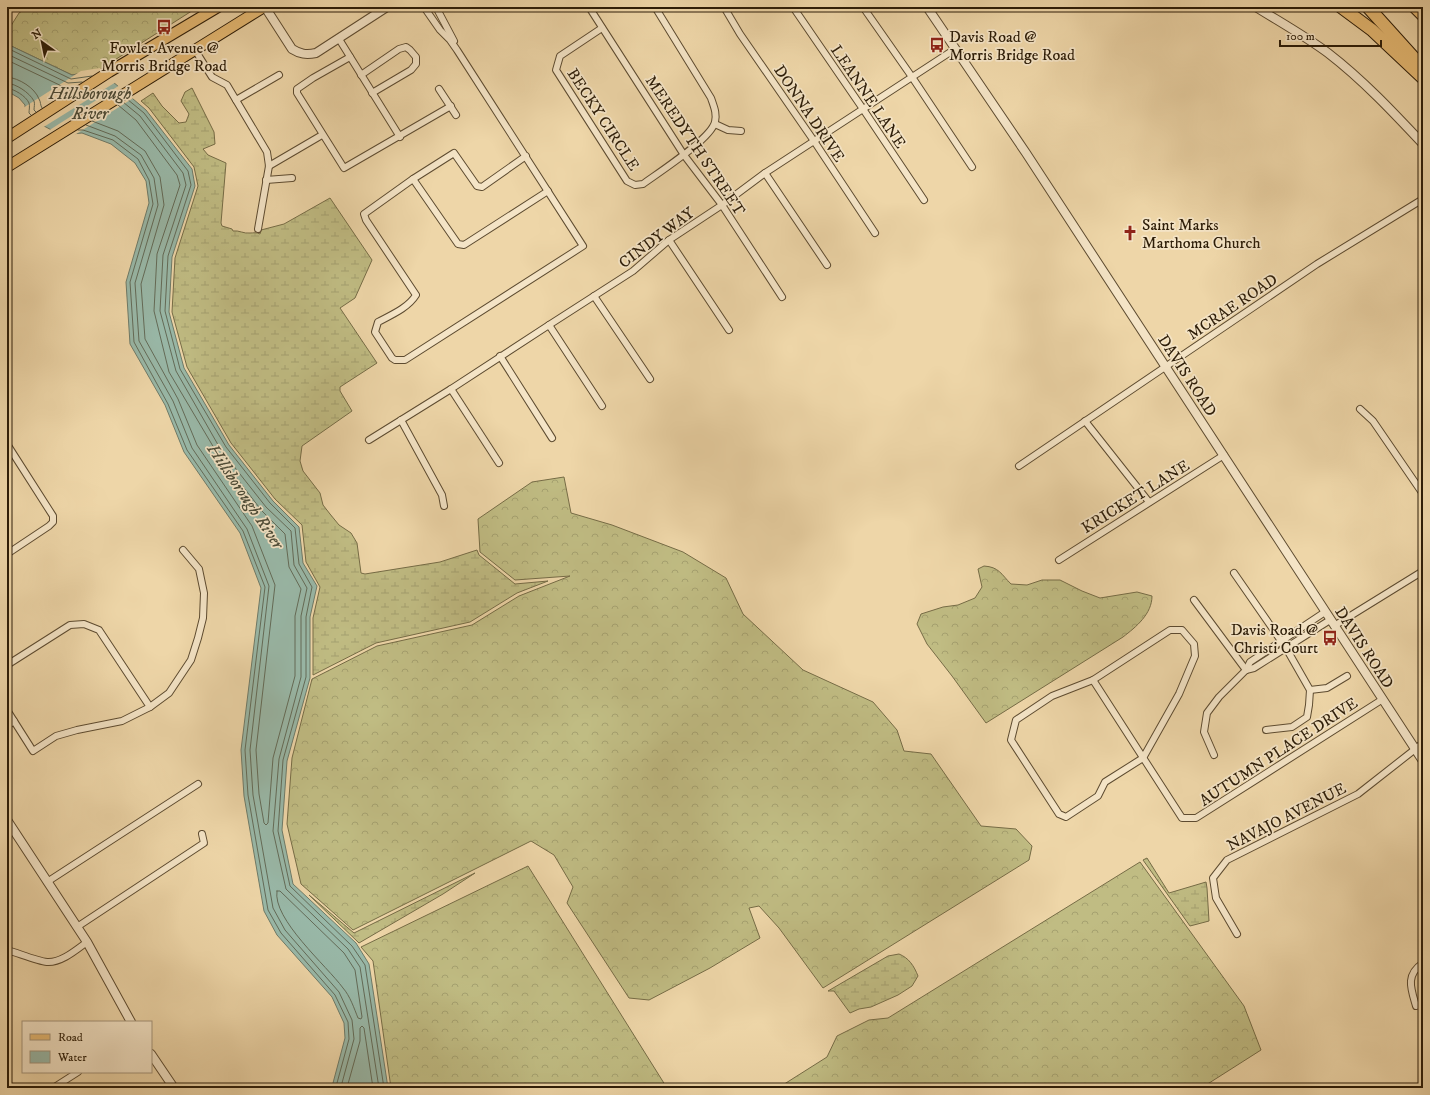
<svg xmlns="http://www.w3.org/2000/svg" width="1430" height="1095" font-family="'IM FELL DW Pica',serif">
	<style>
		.forest { fill: url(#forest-crowns); stroke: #766c46 }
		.wetland { fill: url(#wetland-marsh); stroke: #766c46 }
		.water { fill: #99b9a9; stroke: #6e7b69 }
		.pier { fill: #eed6a8 }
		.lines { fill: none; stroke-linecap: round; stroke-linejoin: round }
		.shore { stroke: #636b58; stroke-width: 1 }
		.minor-casing { stroke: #5d4b30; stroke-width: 8 }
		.tertiary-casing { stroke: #5d4b30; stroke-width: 10 }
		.primary-casing { stroke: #2d1d08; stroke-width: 12 }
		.motorway-casing { stroke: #2d1d08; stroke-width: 14 }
		.minor { stroke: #f4e4c6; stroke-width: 6 }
		.tertiary { stroke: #f4e4c6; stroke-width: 8 }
		.primary { stroke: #e7bb74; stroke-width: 10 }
		.motorway { stroke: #e7bb74; stroke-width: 12 }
		.labels { text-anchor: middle; stroke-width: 3.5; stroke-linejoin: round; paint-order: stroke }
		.poi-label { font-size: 16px; fill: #2d1d08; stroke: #f4e4c6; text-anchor: start }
		.street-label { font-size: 16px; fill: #2d1d08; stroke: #f4e4c6 }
		.water-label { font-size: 17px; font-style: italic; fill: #4d4c38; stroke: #f4e4c6 }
	</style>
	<defs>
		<pattern id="forest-crowns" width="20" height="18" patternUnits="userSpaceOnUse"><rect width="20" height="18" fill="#c0bc83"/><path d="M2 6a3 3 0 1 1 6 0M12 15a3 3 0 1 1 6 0" fill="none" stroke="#a5a170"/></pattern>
		<pattern id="wetland-marsh" width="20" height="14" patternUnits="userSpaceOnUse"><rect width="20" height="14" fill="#c0bc83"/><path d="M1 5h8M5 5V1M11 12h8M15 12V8" fill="none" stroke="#a5a170"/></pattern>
	</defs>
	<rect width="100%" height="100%" fill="#eed6a8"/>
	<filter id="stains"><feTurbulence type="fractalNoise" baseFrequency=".005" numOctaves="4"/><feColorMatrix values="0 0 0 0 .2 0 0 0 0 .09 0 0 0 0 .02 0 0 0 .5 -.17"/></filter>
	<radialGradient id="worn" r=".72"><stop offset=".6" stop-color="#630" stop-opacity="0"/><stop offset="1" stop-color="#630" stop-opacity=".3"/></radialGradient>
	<g class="forest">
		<polygon points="28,7 198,7 99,70 72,75 7,44 7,32 19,13"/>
		<polygon points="564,477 571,513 612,525 683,552 726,578 743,614 803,670 873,702 897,730 904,751 931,754 981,826 1016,829 1032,846 1029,860 823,988 779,928 759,906 749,908 760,938 710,968 649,1000 629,998 567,903 573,887 554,855 531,841 353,930 301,884 287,824 292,758 312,679 377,646 472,625 519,596 570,576 515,580 480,552 478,519 532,482"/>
		<path d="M984,566C999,567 1001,574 1011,584L1027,585L1042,580H1060L1082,591L1100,598L1137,592L1152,596C1152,614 1136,627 1123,637L986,723L952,676L927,644L917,624L921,614L943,607L958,605L975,598L982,587L978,569Z"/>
		<polygon points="1140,862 1244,1006 1261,1050 1206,1085 1178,1088 778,1088 827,1057 837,1036 869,1020 888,1018"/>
		<polygon points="528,866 667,1088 391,1088 373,961 361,947"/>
	</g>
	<g class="wetland">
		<path d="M192,88L214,132L215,144L203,149L208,155L226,163L221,223L222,226L232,229L233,231C239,230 244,234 250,233C254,233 256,232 260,234L261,230L284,224L330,198L372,260L355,298L340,308L377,363L340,387V391L352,411L302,446L300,461L303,471L320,493L323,505L330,514L339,525L351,533L357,543L361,573L365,574L440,562L477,550L479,555L515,584L548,581L517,593L470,622L376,643L313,675V618L320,587L306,562L302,525L275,499L231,443L187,367L172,312L175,258L198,186L194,167L149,108L141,101L153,93L162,106L179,123L186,122L189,114L181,101L185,92Z"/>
		<polygon points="1147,858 1169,893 1206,882 1207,888 1209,921 1190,926 1143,860"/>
		<polygon points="475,873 443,894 359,943 309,895 354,933"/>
		<path d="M899,954C909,958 914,966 918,976L912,986L898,995L871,1007L859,1009L850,1013L834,991H828L888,956Z"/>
	</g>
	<polygon class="water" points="7,44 72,75 99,70 146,110 192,169 195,186 172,257 169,312 184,368 229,445 273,501 299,527 303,563 317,586 310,617 310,678 287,761 282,830 293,884 356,943 369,964 388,1088 334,1088 333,1083 345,1038 344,1023 332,997 277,935 264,911 244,796 241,750 261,588 240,533 184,452 165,405 130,344 126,282 149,203 146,181 135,163 111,144 82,133 61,135 25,116 25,105 19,98 7,91"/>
	<g class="pier">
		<polygon points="100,68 116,82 42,128 23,117 23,108 81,71"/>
		<polygon points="120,85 135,97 73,136 60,137 48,131"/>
	</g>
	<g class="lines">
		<g class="shore">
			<polyline points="7,48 71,79 92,76"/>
			<polyline points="7,54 68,83 82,82"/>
			<polyline points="7,60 70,90"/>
			<path d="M7,77C19,78 35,88 39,99C41,102 40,105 42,108"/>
			<path d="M7,83C16,84 29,92 34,101C35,104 34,107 34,110L36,112"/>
			<path d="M7,88C14,89 26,96 29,103C30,106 29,110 29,113L31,115"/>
			<polyline points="127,99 144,113 188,171 191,185 168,256 165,311 180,369 226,447 270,503 295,528 299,564 312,587 306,617 306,677 283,760 278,831 290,886 352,946 365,965 384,1088"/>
			<polyline points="123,102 140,116 183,173 186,185 163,255 160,311 176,371 221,450 266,507 291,531 294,565 307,588 301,616 301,677 279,759 273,831 286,889 348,949 360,967 379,1088"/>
			<polyline points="92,121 118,131 145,151 160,177 164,205 141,284 145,339 178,399 197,445 252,526 275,585 256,750 259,794 264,823 266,825 268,823 273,758 295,676 295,616 301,589 289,567 285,534 262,511 217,453 169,372 154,311 157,254 180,185 177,175 136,120 118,105"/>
			<polyline points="86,125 115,136 141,155 154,178 158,205 135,283 139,341 173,401 192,448 247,529 269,586 250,750 253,795 273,908 285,930 339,992 352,1020 354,1039 342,1083 343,1088"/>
			<polyline points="78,130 83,130 113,140 138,159 149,180 153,204 130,282 134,342 168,404 187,450 243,531 265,587 245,750 248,795 268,910 281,933 335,995 348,1022 349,1039 337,1083 338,1088"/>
			<path d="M277,891H280L344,953L355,970L362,1017L361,1019L358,1018C354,1008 350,996 343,988C327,966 272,919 277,891Z"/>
			<polyline points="349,1088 348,1084 360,1041 360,1028 362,1026 364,1028 373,1088"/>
		</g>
		<g class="minor-casing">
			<g id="minor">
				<path d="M424,7L440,30L450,40L457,50L583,246L405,360H395L392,358L375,332L378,322C391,315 408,308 416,295L366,220L364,214L413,179L454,153L477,186L482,187L526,156"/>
				<polyline points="436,7 454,41"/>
				<polyline points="589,7 684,155 722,205 782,297"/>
				<polyline points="724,7 740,34 814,141 875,233"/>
				<polyline points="793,7 863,109 924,200"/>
				<polyline points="863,7 912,77 972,167"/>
				<path d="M602,28L560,56L556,70L627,181L635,185L643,184C658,173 711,139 715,122C717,113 714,107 711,98L655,7"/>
				<polyline points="339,39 400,137"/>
				<polyline points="195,50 212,77 227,85 267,152 269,166 258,229"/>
				<polyline points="350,57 313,78 297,89 297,93 344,168 451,106"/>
				<polyline points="361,75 399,49 406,47 410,50 416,57 416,64 411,70 372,93"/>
				<polyline points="439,89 456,115"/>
				<polyline points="236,100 279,75"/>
				<polyline points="715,124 728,130 741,131"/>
				<polyline points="269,166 322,135"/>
				<polyline points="765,173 827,265"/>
				<polyline points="413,179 458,244 464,245 548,191"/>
				<polyline points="266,180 292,178"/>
				<polyline points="669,240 729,330"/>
				<polyline points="594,296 650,379"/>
				<polyline points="549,325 602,406"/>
				<polyline points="500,356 552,438"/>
				<polyline points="451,389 499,463"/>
				<polyline points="1360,409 1373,421 1423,494"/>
				<polyline points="401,420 442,495 444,506"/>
				<polyline points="1085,421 1149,502"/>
				<polyline points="369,440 451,389 549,325 633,271 669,240 722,205 765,173 955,49"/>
				<polyline points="7,444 53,516 53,522 49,526 7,554"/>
				<polyline points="1019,466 1317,264 1423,199"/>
				<polyline points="1059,560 1224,455"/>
				<polyline points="1234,573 1286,648 1310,690"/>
				<polyline points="1194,600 1246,670"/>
				<polyline points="1334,626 1423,571"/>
				<polygon points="1170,630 1182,630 1194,644 1195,656 1179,694 1143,758 1105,782 1098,796 1066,817 1059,814 1011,740 1016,720 1052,696 1093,680"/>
				<polyline points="7,665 70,625 84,624 99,630 150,707"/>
				<polyline points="1246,670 1254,668 1330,620"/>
				<polyline points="1093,680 1182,818 1196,818 1383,699"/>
				<polyline points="1310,690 1327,688 1347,676"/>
				<polyline points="7,710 33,751 56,736 77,730 122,721 150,707 169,693 191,660 198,638 203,618 204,593 199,569 183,550"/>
				<polyline points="7,726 14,721"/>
				<polyline points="1266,730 1292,727 1307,717 1309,705 1310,690"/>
				<polyline points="1214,755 1204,732 1207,713 1219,697 1246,670 1250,662 1325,612"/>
				<polyline points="47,882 198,784"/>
				<polyline points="77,927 204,843 202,834"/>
				<polyline points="1237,934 1216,898 1213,878 1227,860 1358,794 1423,743"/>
				<path d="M7,950C18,953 37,961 47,962C61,963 76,950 87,942"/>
				<path d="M1416,1006C1411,989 1405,975 1423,963"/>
				<polyline points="53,1088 78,1072"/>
			</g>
		</g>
		<g class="tertiary-casing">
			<g id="tertiary">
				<path d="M265,7L292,49C300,54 306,55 316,53L387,7"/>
				<polyline points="927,7 1026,153 1423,761"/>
				<path d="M1256,7C1280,22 1305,36 1328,53C1363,80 1393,112 1423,144"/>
				<polyline points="7,820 87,942 131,1022"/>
				<polyline points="151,1054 174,1088"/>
			</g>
		</g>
		<g class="primary-casing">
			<g id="primary">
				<polyline points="7,138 109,72 218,7"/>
				<polyline points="7,167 264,7"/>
			</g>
		</g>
		<g class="motorway-casing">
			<g id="motorway">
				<polyline points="1341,7 1372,30 1423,78"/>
				<polyline points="1368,7 1422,67"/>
				<polyline points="1415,7 1423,15"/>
			</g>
		</g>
		<use href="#minor" class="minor"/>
		<use href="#tertiary" class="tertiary"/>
		<use href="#primary" class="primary"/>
		<use href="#motorway" class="motorway"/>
	</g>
	<defs>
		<g id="bus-bare" transform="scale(1.2)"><path d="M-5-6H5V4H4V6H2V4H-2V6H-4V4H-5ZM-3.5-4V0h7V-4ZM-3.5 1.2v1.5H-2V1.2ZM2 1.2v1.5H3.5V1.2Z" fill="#8f2418" stroke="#f4e4c6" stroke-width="2.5" paint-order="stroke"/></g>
		<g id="church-bare" transform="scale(1.2)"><path d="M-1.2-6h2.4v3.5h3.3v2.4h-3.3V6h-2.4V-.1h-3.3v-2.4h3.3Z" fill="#8f2418" stroke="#f4e4c6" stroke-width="2.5" paint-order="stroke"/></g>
	</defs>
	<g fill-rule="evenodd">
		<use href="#bus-bare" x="164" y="27"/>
		<use href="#bus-bare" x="937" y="45"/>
		<use href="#church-bare" x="1130" y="233"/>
		<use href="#bus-bare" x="1330" y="638"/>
	</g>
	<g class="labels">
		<g class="poi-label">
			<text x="949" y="42">Davis Road @<tspan x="949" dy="18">Morris Bridge Road</tspan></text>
			<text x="164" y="53" text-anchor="middle">Fowler Avenue @<tspan x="164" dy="18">Morris Bridge Road</tspan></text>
			<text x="1142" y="230">Saint Marks<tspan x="1142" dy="18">Marthoma Church</tspan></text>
			<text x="1318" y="635" text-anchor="end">Davis Road @<tspan x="1318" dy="18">Christi Court</tspan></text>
		</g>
		<g class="street-label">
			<text transform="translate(869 96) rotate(56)" y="6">LEANNE LANE</text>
			<text transform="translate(810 113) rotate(56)" y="6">DONNA DRIVE</text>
			<text transform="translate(604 119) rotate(57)" y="6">BECKY CIRCLE</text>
			<text transform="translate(696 145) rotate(56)" y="6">MEREDYTH STREET</text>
			<text transform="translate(656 237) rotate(-37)" y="6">CINDY WAY</text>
			<text transform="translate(1232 306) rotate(-34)" y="6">MCRAE ROAD</text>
			<text transform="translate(1188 375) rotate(57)" y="6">DAVIS ROAD</text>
			<text transform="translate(1135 496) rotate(-32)" y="6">KRICKET LANE</text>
			<text transform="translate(1365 647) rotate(57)" y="6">DAVIS ROAD</text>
			<text transform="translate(1278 751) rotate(-33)" y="6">AUTUMN PLACE DRIVE</text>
			<text transform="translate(1286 816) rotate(-27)" y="6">NAVAJO AVENUE</text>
		</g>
		<g class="water-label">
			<text x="90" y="99">Hillsborough<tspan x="90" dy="20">River</tspan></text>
			<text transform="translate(246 496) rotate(56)" y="6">Hillsborough River</text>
		</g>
	</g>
	<rect width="1430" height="1095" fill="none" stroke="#eed6a8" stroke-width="24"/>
	<rect x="8" y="8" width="1414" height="1079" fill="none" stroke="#2d1d08" stroke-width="2"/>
	<rect x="12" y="12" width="1406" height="1071" fill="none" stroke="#2d1d08"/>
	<rect x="22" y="1021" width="130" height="52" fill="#f4e4c6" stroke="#a4947a"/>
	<rect x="30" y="1034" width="20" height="6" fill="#e7bb74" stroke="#a4947a"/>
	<text x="58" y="1041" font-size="12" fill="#2d1d08">Road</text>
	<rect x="30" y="1051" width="20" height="12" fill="#99b9a9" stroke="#a4947a"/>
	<text x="58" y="1061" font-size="12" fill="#2d1d08">Water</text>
	<g transform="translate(42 42) rotate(327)" stroke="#f4e4c6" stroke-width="3" paint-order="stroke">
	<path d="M0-3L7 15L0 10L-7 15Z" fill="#2d1d08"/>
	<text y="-6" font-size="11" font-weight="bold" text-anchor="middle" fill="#2d1d08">N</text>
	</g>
	<path d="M1280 40v6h101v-6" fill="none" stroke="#2d1d08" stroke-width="2"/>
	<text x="1286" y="40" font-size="12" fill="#2d1d08" stroke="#f4e4c6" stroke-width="3" paint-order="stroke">100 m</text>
	<rect width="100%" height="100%" filter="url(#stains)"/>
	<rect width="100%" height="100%" fill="url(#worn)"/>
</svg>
